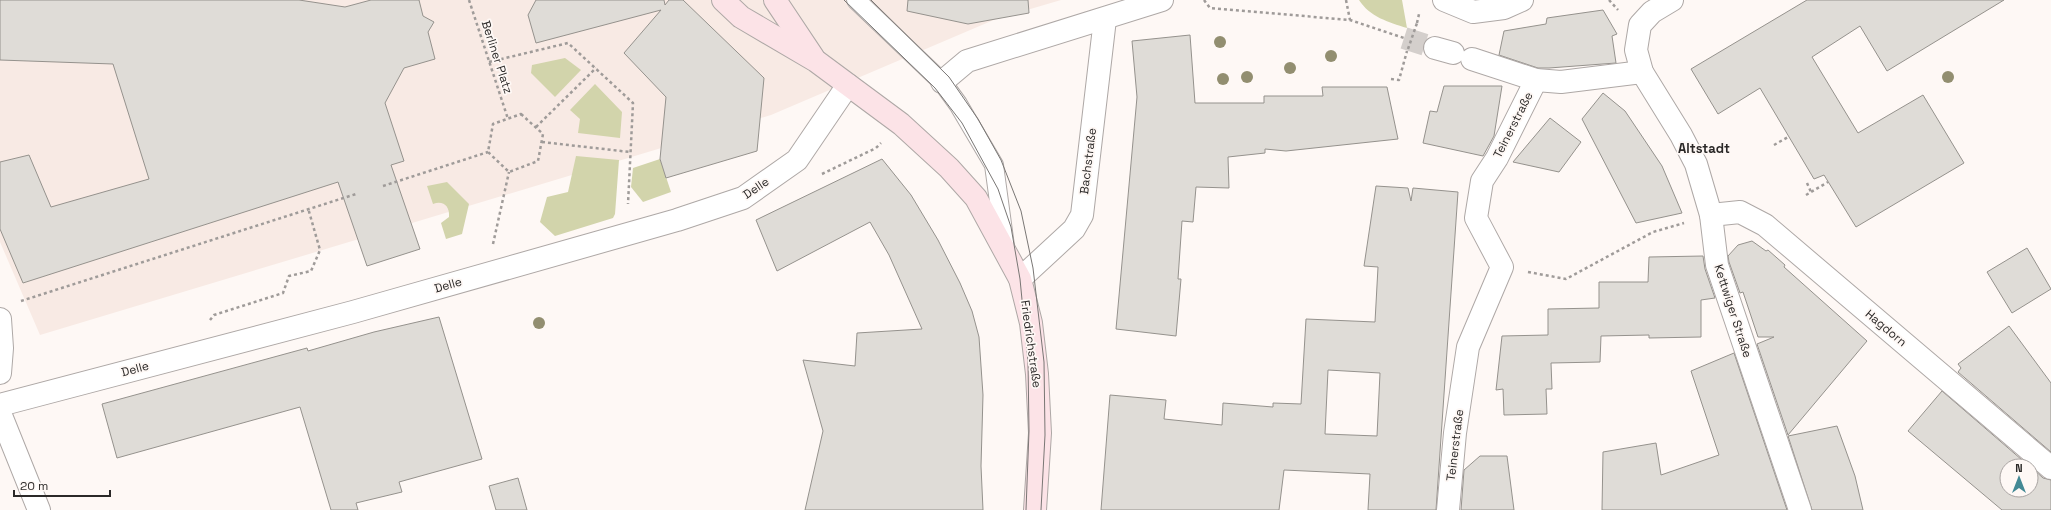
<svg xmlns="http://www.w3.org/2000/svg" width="2051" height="510" font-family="'Space Grotesk',sans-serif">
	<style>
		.built { fill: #f8eae4 }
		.green { fill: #d2d4ab }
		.building { fill: #dfdcd7; stroke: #95928d; fill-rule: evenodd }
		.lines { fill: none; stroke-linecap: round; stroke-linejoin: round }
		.street-tunnel { stroke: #d4cfcc; stroke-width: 22; stroke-dasharray: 22 11; stroke-linecap: butt }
		.lane-casing { stroke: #aea8a6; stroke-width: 20 }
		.street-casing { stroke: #aea8a6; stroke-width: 24 }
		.secondary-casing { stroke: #aea8a6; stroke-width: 24 }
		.path { stroke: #9f9b99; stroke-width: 2.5; stroke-dasharray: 3 3; stroke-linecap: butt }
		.lane { stroke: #fff; stroke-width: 18 }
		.street { stroke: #fff; stroke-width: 22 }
		.secondary { stroke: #fce3e7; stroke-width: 22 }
		.tram { stroke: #797674; stroke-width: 1 }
		.path-bridge { stroke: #9f9b99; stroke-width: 2.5; stroke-dasharray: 3 3; stroke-linecap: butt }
		.tree { fill: #928e70 }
		.labels { text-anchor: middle; stroke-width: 3.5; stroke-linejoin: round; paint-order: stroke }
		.street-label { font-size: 12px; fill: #2b2928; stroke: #fef8f5 }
		.neighbourhood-label { font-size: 13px; font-weight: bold; fill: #2b2928; stroke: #fef8f5 }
	</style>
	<rect width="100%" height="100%" fill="#fef8f5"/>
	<polygon class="built" points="0,0 1061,0 996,19 771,115 40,335 0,242"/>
	<g class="green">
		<path d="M1359,0H1402L1407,28C1388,22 1370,17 1359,0Z"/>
		<polygon points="565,58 581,70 555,97 531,73 532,65"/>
		<polygon points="595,84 622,112 620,138 578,133 580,119 570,110"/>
		<polygon points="576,156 619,160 615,214 613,218 555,236 540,222 547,197 568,192"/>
		<polygon points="660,159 671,192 643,202 631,187 633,168"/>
		<path d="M447,182L469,204L462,234L446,239L441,223L449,217C450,206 443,200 433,204L427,186Z"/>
	</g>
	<g class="building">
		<polygon points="0,0 299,0 345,7 371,0 419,0 423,16 434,22 428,32 435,59 404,68 385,103 404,161 391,165 420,249 367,266 338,182 23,283 0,229 0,162 29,155 51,207 149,179 113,64 0,60"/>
		<polygon points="536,0 664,0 665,5 669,0 683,0 764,78 757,151 666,178 660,159 666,97 624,53 661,10 536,43 528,15"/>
		<polygon points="908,0 1028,0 1029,13 968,24 907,11"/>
		<polygon points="1807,0 2004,0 1887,71 1860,26 1812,57 1858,133 1923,95 1964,163 1856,227 1824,175 1814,179 1760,88 1718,114 1691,69"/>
		<polygon points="1603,10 1617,34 1612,36 1616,63 1549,68 1538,68 1499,55 1504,31 1546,24 1547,18"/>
		<polygon points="1190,35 1195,103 1264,103 1264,96 1323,96 1322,87 1387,87 1398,139 1286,151 1265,149 1265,153 1228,157 1229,188 1196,187 1193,222 1182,221 1178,279 1181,279 1176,336 1116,329 1137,97 1132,41"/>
		<polygon points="1444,86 1502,86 1494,136 1483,156 1423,143 1430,111 1437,112"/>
		<polygon points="1603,93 1625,111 1662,166 1682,213 1636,223 1582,119"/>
		<polygon points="1550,118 1581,142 1559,172 1513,162"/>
		<polygon points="882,159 911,195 938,240 960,283 972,311 979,337 983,395 981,466 983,510 805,510 823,431 803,360 855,366 857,333 922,329 889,255 870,222 777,271 756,220"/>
		<path d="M1376,186L1408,188L1411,201L1413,188L1458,192L1436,510H1368L1370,474L1284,470L1279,510H1101L1110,395L1166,400L1164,419L1222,425L1223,403L1273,407V403L1301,404L1306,319L1375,322L1378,267L1364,266ZM1328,370L1380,373L1377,436L1325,434Z"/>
		<polygon points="1752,241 1766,251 1768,250 1785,265 1784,267 1867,341 1788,435 1757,344 1774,337 1758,337 1743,292 1740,293 1729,262 1728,256 1738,245"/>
		<polygon points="2027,248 2051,289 2012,313 1987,272"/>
		<polygon points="1703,256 1705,269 1715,298 1701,300 1701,337 1649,338 1649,335 1601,336 1600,362 1551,363 1552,389 1546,389 1547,414 1504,415 1503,389 1496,390 1502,336 1548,335 1548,309 1599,308 1599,282 1648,282 1649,257"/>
		<polygon points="439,317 482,459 399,482 402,492 356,503 358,510 331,510 300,407 117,458 102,404 307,348 308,351 374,332"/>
		<polygon points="2009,326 2051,383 2051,452 1958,372 1961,368 1958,364"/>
		<polygon points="1734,353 1787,510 1602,510 1603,452 1656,443 1661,475 1719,455 1691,371"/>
		<polygon points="1942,391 2029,466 2007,466 2007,490 2031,490 2031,467 2043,478 2051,480 2051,510 2002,510 1908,431"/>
		<polygon points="1837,426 1855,476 1863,510 1812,510 1788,436"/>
		<polygon points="1480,456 1507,456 1514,510 1461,510 1464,470"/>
		<polygon points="518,478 527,510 496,510 489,486"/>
	</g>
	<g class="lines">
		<polyline class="street-tunnel" points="1404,38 1435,48"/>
		<g class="lane-casing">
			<polyline id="lane" points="856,0 942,82 958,104 994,165 1005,246"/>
		</g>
		<g class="street-casing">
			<g id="street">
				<polyline points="1444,0 1473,12 1504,8 1522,0"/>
				<polyline points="1672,0 1652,12 1640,25 1636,50 1642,72 1681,135 1696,164 1711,215 1717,265 1800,510"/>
				<polyline points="1435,48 1453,53"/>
				<polyline points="1472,59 1536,80 1561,82 1642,72"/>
				<polyline points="942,82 967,61 1162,0"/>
				<polyline points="1711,215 1740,212 1765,225 2051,468"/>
				<polyline points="1020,279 1074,229 1082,215 1105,19"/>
				<polyline points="0,319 2,348 0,373"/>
				<polyline points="0,405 353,312 677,220 743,198 797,160 848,85"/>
				<polyline points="0,413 39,510"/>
				<polyline points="1448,510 1455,433 1468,347 1502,267 1476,218 1482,181 1497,158 1536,80"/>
			</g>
		</g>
		<g class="secondary-casing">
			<g id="secondary">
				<polyline points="723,0 741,17 816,61 901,124 949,168 976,198 1020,279 1031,323 1037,374 1040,433 1035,510"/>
				<polyline points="775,0 813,57"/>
			</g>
		</g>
		<g class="path">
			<polyline points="469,0 508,119"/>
			<polyline points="1204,0 1210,8 1350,20 1404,38"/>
			<polyline points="1346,0 1350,20"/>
			<polyline points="1609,0 1618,10"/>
			<polyline points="1417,23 1419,14"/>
			<polyline points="489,62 568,43 633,103 628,204"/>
			<polyline points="1391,79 1399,80 1407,51"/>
			<polygon points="521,114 543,134 538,161 509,172 488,152 493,124"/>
			<polyline points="536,127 596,68"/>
			<polyline points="542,142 630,152"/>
			<polyline points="1774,145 1788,137"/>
			<polyline points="822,174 876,148 881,143"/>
			<polyline points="1807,183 1811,192"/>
			<polyline points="383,186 488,152"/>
			<polyline points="1806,195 1828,182"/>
			<polyline points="493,244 509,172"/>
			<polyline points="1528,272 1566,279 1653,232 1684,223"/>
			<polyline points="21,301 356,194"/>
			<polyline points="210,320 214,315 283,293 289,276 311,271 320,250 308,208"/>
		</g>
		<use href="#lane" class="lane"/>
		<use href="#street" class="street"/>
		<use href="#secondary" class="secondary"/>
		<g class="tram">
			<polyline points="844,0 935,88 962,123 998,189 1011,227 1020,279 1028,362 1029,431 1026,510"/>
			<polyline points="871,0 949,77 978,119 1001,160 1021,211 1033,268 1044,362 1045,435 1041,510"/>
		</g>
		<polyline class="path-bridge" points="1408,49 1417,23"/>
	</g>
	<g class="tree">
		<circle cx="1220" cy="42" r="6"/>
		<circle cx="1331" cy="56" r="6"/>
		<circle cx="1290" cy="68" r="6"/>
		<circle cx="1247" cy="77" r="6"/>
		<circle cx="1948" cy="77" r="6"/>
		<circle cx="1223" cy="79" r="6"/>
		<circle cx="539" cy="323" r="6"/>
	</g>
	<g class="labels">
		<g class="street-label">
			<text transform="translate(497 57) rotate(72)" y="4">Berliner Platz</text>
			<text transform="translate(1513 125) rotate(-63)" y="4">Teinerstraße</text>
			<text transform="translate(1088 161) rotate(-83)" y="4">Bachstraße</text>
			<text transform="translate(756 188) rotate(-34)" y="4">Delle</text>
			<text transform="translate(448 285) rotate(-16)" y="4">Delle</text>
			<text transform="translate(1733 311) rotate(72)" y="4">Kettwiger Straße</text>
			<text transform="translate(1886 328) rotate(40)" y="4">Hagdorn</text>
			<text transform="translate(1031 344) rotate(82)" y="4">Friedrichstraße</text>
			<text transform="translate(135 369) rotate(-15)" y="4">Delle</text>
			<text transform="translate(1455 445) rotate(-83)" y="4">Teinerstraße</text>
		</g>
		<g class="neighbourhood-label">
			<text x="1704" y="153">Altstadt</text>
		</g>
	</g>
	<g transform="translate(2019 478)"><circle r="19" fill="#fef8f5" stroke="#aaa5a3"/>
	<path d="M0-3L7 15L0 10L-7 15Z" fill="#438994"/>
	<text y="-6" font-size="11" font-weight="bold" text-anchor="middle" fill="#2b2928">N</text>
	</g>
	<path d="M14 490v6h96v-6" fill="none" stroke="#2b2928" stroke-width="2"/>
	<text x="20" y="490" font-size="12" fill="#2b2928" stroke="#fef8f5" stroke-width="3" paint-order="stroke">20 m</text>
</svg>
